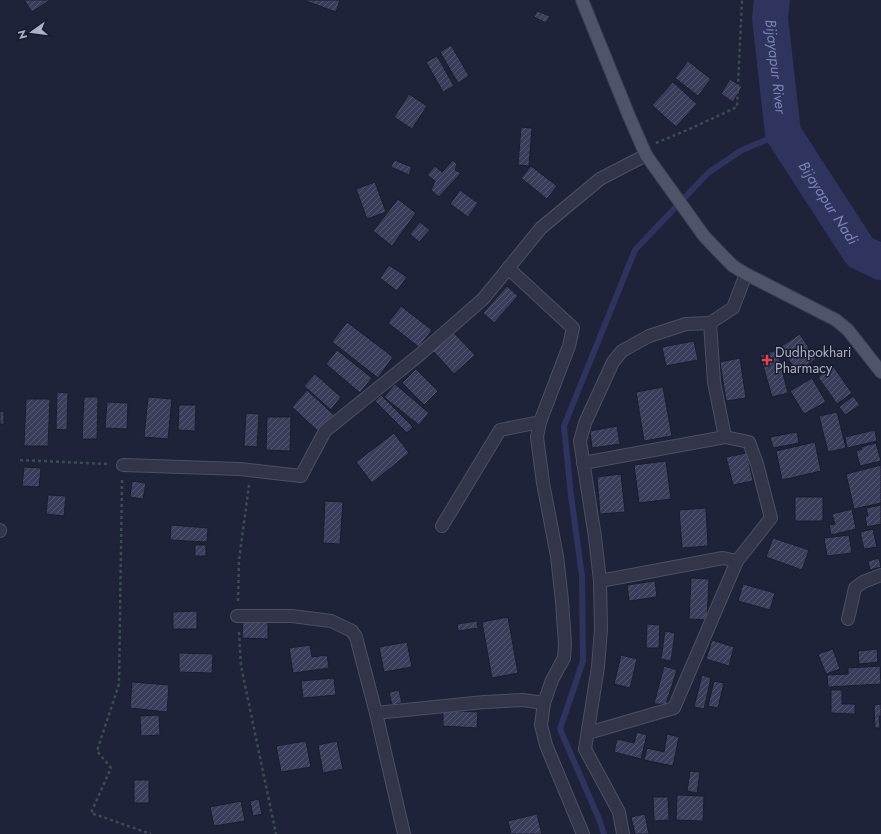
<svg xmlns="http://www.w3.org/2000/svg" width="881" height="834" font-family="Jost,sans-serif">
	<style>
		.lines { fill: none; stroke-linecap: round; stroke-linejoin: round }
		.stream { stroke: #2e345d; stroke-width: 6 }
		.river { stroke: #2e345d; stroke-width: 36 }
		.building { fill: url(#building-hatch); stroke: #1a1d30 }
		.street-casing { stroke: #4d5064; stroke-width: 14 }
		.primary-casing { stroke: #3c3f53; stroke-width: 14 }
		.path { stroke: #3c4c55; stroke-width: 2.5; stroke-dasharray: 3 3; stroke-linecap: butt }
		.street { stroke: #33364a; stroke-width: 12 }
		.primary { stroke: #50546a; stroke-width: 12 }
		.health-dot { fill: #e0444e; stroke: #181b2e; stroke-width: 1.5 }
		.labels { text-anchor: middle; stroke-width: 3; stroke-linejoin: round; paint-order: stroke }
		.poi-label { font-size: 14px; fill: #adb0c6; stroke: #181b2e; text-anchor: start }
		.water-label { font-size: 15px; font-style: italic; fill: #7a83b5; stroke: #181b2e }
	</style>
	<defs>
		<pattern id="building-hatch" width="6" height="6" patternUnits="userSpaceOnUse"><rect width="6" height="6" fill="#3b3e5a"/><path d="M-1 1l2-2M0 6l6-6M5 7l2-2" fill="none" stroke="#555770"/></pattern>
	</defs>
	<rect width="100%" height="100%" fill="#1f2339"/>
	<g class="lines">
		<polyline class="stream" points="604,834 599,819 560,729 583,661 582,576 571,496 564,426 635,250 708,173 742,150 783,133"/>
		<path class="river" id="s1" d="M772,0L770,18L783,133L860,252L881,262"/>
	</g>
	<g class="building">
		<polygon points="24,0 50,0 32,12"/>
		<polygon points="303,0 340,0 336,12"/>
		<polygon points="537,11 550,16 546,23 534,17"/>
		<polygon points="451,45 469,76 458,83 440,52"/>
		<polygon points="437,56 454,86 443,92 426,62"/>
		<polygon points="688,61 711,79 698,96 675,78"/>
		<polygon points="730,79 742,87 733,102 721,94"/>
		<polygon points="673,82 697,104 676,127 652,105"/>
		<polygon points="409,94 427,106 412,129 394,117"/>
		<polygon points="521,127 532,128 529,166 518,165"/>
		<polygon points="394,160 412,167 409,175 391,167"/>
		<polygon points="453,160 457,164 455,170 461,173 439,197 431,190 435,181 427,175 435,166 442,172"/>
		<polygon points="531,166 557,186 547,199 521,178"/>
		<polygon points="375,182 386,212 367,219 356,189"/>
		<polygon points="460,190 478,203 468,217 450,204"/>
		<polygon points="398,199 416,213 392,246 373,231"/>
		<polygon points="420,222 430,230 419,242 410,234"/>
		<polygon points="389,265 407,277 397,291 380,278"/>
		<polygon points="507,286 518,296 494,323 483,313"/>
		<polygon points="401,306 432,330 419,347 388,323"/>
		<polygon points="347,322 393,357 378,378 332,342"/>
		<polygon points="453,332 475,355 454,374 433,351"/>
		<polygon points="800,334 816,359 797,372 780,347"/>
		<polygon points="694,341 698,360 666,366 662,347"/>
		<polygon points="337,350 372,378 360,393 326,364"/>
		<polygon points="777,350 788,393 772,397 760,355"/>
		<polygon points="740,358 746,398 726,401 720,362"/>
		<polygon points="833,366 852,393 837,404 818,377"/>
		<polygon points="416,369 438,391 424,405 402,383"/>
		<polygon points="315,374 341,397 331,410 304,386"/>
		<polygon points="812,378 826,402 804,414 790,391"/>
		<polygon points="395,384 429,413 419,425 384,397"/>
		<polygon points="663,387 672,436 644,441 636,392"/>
		<polygon points="307,390 334,415 319,432 292,407"/>
		<polygon points="57,392 68,393 67,430 56,429"/>
		<polygon points="381,395 413,427 407,433 375,401"/>
		<polygon points="853,396 860,405 845,415 839,407"/>
		<polygon points="84,397 98,397 97,439 82,439"/>
		<polygon points="148,397 172,399 168,439 144,437"/>
		<polygon points="26,399 50,399 48,446 24,446"/>
		<polygon points="107,402 128,403 127,429 105,428"/>
		<polygon points="179,405 196,405 195,431 178,430"/>
		<polygon points="4,411 4,424 0,424 0,412"/>
		<polygon points="837,412 846,448 828,452 819,416"/>
		<polygon points="246,413 259,414 257,447 244,446"/>
		<polygon points="267,417 291,417 290,451 266,450"/>
		<polygon points="617,426 620,444 592,448 590,431"/>
		<polygon points="875,430 877,441 847,448 845,437"/>
		<polygon points="797,432 799,443 773,448 770,437"/>
		<polygon points="394,433 409,453 372,483 356,462"/>
		<polygon points="815,442 821,471 782,480 776,451"/>
		<polygon points="876,443 881,461 860,466 856,451 862,449 861,447"/>
		<polygon points="747,453 753,481 733,485 726,457"/>
		<polygon points="666,461 671,499 639,503 634,465"/>
		<polygon points="881,465 881,503 854,509 846,474"/>
		<polygon points="24,467 41,468 39,487 22,486"/>
		<polygon points="621,474 625,512 600,514 597,477"/>
		<polygon points="132,481 146,483 143,499 130,497"/>
		<polygon points="48,495 66,496 64,516 46,514"/>
		<rect x="795" y="497" width="28" height="24"/>
		<polygon points="325,501 343,502 340,544 323,543"/>
		<polygon points="881,505 881,524 867,527 865,516 868,516 866,508"/>
		<polygon points="706,508 708,546 682,548 679,510"/>
		<polygon points="852,509 856,529 831,535 829,525 835,524 832,514"/>
		<polygon points="171,525 208,528 207,542 170,540"/>
		<polygon points="873,529 877,547 864,549 860,532"/>
		<polygon points="849,535 852,553 827,556 824,538"/>
		<polygon points="773,538 809,550 802,570 766,557"/>
		<rect x="195" y="545" width="11" height="11"/>
		<polygon points="879,558 881,567 870,570 868,561"/>
		<polygon points="691,578 709,579 707,620 689,619"/>
		<polygon points="655,581 657,597 629,601 627,585"/>
		<polygon points="743,584 775,593 770,610 738,601"/>
		<polygon points="197,611 197,629 173,629 173,612"/>
		<polygon points="508,617 518,673 492,678 482,622"/>
		<polygon points="243,619 268,620 268,639 242,638"/>
		<polygon points="477,621 478,628 458,631 457,624"/>
		<polygon points="647,624 660,625 659,648 646,648"/>
		<polygon points="665,631 675,633 671,661 661,659"/>
		<polygon points="712,640 734,647 729,666 706,659"/>
		<polygon points="407,642 412,667 384,672 379,647"/>
		<polygon points="310,645 312,657 327,655 329,668 293,673 289,648"/>
		<polygon points="833,649 840,669 826,674 818,654"/>
		<polygon points="877,649 878,662 859,664 858,651"/>
		<polygon points="179,653 213,654 212,673 179,672"/>
		<polygon points="621,655 637,659 630,688 614,684"/>
		<polygon points="664,666 677,670 666,704 654,704"/>
		<polygon points="880,666 881,684 828,687 827,675 848,674 848,668"/>
		<polygon points="702,675 711,678 704,709 694,707"/>
		<polygon points="334,678 336,695 303,698 301,681"/>
		<polygon points="714,681 724,683 718,708 708,706"/>
		<polygon points="132,682 169,685 167,712 130,708"/>
		<polygon points="399,690 402,703 392,705 389,692"/>
		<polygon points="831,690 842,690 842,704 855,704 855,714 831,713"/>
		<polygon points="881,704 881,716 879,716 880,728 875,728 874,705"/>
		<polygon points="443,710 478,712 477,728 443,726"/>
		<polygon points="159,715 160,735 141,736 140,716"/>
		<polygon points="637,732 647,735 641,759 614,752 617,739 634,743"/>
		<polygon points="667,734 679,737 673,766 644,760 647,748 664,752"/>
		<polygon points="306,741 311,767 281,772 276,746"/>
		<polygon points="337,741 343,769 323,773 318,745"/>
		<polygon points="690,771 700,772 697,793 687,791"/>
		<rect x="134" y="780" width="15" height="23"/>
		<polygon points="677,795 704,796 703,821 676,820"/>
		<polygon points="653,797 668,797 669,820 654,821"/>
		<polygon points="259,799 262,814 253,816 250,801"/>
		<polygon points="241,801 245,821 214,826 210,807"/>
		<polygon points="537,814 542,834 511,834 508,821"/>
		<polygon points="645,814 649,834 635,834 631,817"/>
	</g>
	<g class="lines">
		<g class="street-casing">
			<g id="street">
				<polyline points="508,268 573,328 569,346 540,422 537,437 543,483 557,556 562,601 565,644 564,658 552,680 544,703 541,725 546,745 583,834"/>
				<polyline points="583,463 725,437"/>
				<polyline points="123,465 240,469 301,476 325,431 418,356 483,299 541,228 600,179 646,155"/>
				<polyline points="442,526 500,430 540,422"/>
				<polyline points="0,530 0,531"/>
				<polyline points="600,581 723,558 737,561"/>
				<polyline points="237,616 292,616 331,621 352,631 356,637 376,713 404,834"/>
				<polyline points="848,619 855,588 863,582 881,575"/>
				<polyline points="376,713 484,702 523,700 544,703"/>
				<polyline points="588,733 674,708 737,561 771,518 757,464 749,442 725,437 714,382 710,323 733,308 746,274"/>
				<polyline points="623,834 619,812 585,749 598,667 601,629 600,581 595,537 580,441 585,423 613,362 622,351 649,336 686,324 710,323"/>
			</g>
		</g>
		<g class="primary-casing">
			<polyline id="primary" points="582,0 629,116 646,155 704,236 723,256 733,266 746,274 836,320 848,330 881,372"/>
		</g>
		<g class="path">
			<polyline points="656,143 692,128 737,107 742,0"/>
			<polyline points="20,460 107,464"/>
			<polyline points="122,480 119,684 97,751 111,768 91,813 151,834"/>
			<polyline points="238,601 239,560 249,485"/>
			<polyline points="239,632 241,666 276,834"/>
		</g>
		<use href="#street" class="street"/>
		<use href="#primary" class="primary"/>
	</g>
	<path class="health-dot" d="M765 354h4v4h4v4h-4v4h-4v-4h-4v-4h4z"/>
	<g class="labels">
		<g class="poi-label">
			<text x="775" y="357">Dudhpokhari<tspan x="775" dy="16">Pharmacy</tspan></text>
		</g>
		<g class="water-label">
			<text dy="5" stroke="none"><textPath href="#s1" startOffset="67">Bijayapur River</textPath></text>
			<text dy="5" stroke="none"><textPath href="#s1" startOffset="217">Bijayapur Nadi</textPath></text>
		</g>
	</g>
	<g transform="translate(32 32) rotate(256)" stroke="#181b2e" stroke-width="3" paint-order="stroke">
	<path d="M0-3L7 15L0 10L-7 15Z" fill="#adb0c6"/>
	<text y="-6" font-size="11" font-weight="bold" text-anchor="middle" fill="#adb0c6">N</text>
	</g>
</svg>
